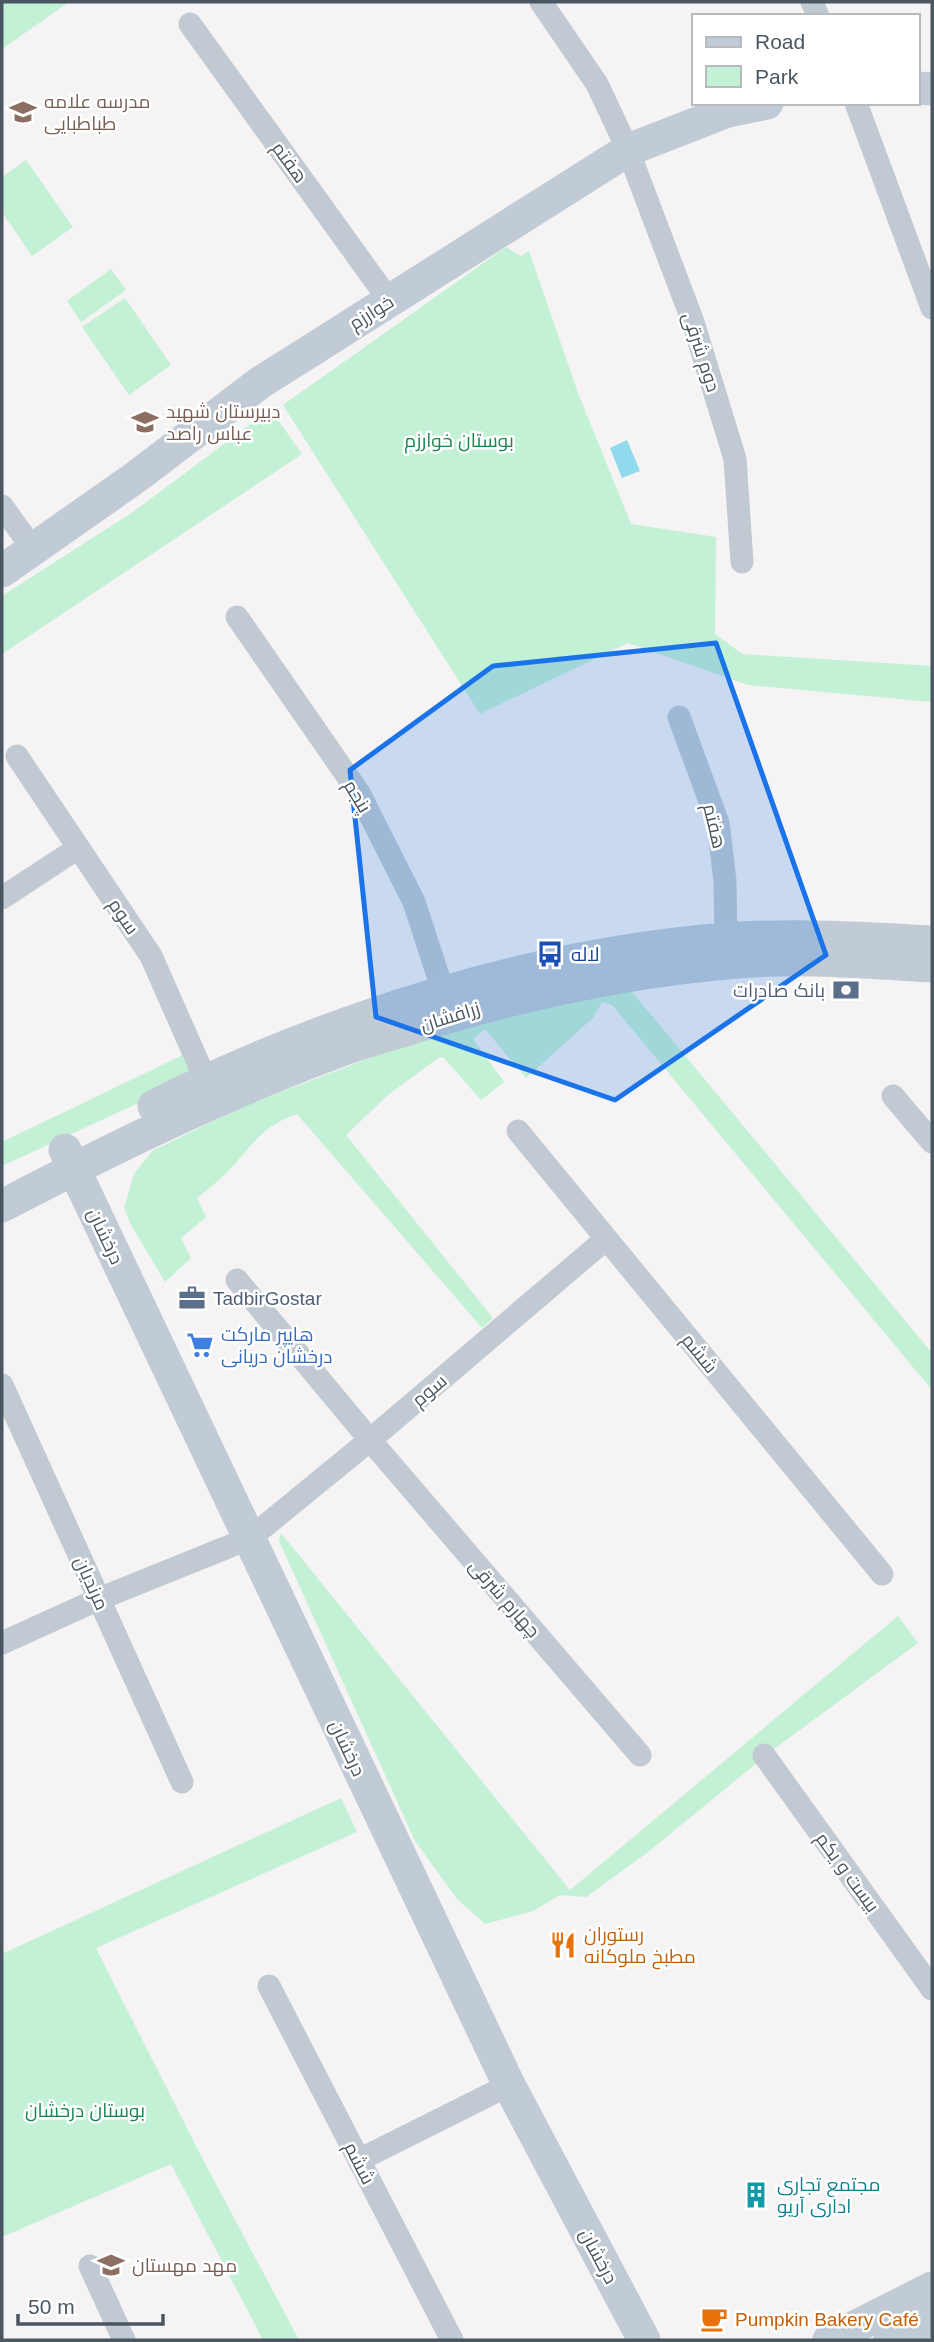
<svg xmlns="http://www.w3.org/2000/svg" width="934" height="2342" font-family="Helvetica,Cairo,sans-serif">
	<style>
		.green { fill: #c3f1d5 }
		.water { fill: #90daee }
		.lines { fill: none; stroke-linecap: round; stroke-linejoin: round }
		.street { stroke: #c1cad2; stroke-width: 23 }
		.secondary { stroke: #c1cbd6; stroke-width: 33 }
		.marked { fill: #1a73e8; fill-opacity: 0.2; stroke: #1a73e8; stroke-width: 5; stroke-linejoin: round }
		.labels { text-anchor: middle; stroke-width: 5; stroke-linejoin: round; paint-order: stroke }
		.education-label { font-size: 19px; fill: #785e54; stroke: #fff; text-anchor: start }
		.street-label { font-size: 19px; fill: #4a5661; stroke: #fff }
		.park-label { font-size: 19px; fill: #17864f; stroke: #fff }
		.transit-label { font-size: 19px; fill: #164399; stroke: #fff; text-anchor: start }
		.service-label { font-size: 19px; fill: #4e5e75; stroke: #fff; text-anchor: end }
		.shop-label { font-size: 19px; fill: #366cbe; stroke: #fff; text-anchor: start }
		.food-label { font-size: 19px; fill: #c56008; stroke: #fff; text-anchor: start }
		.culture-label { font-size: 19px; fill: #0d838f; stroke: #fff; text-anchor: start }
	</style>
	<rect width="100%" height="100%" fill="#f5f3f3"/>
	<g class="green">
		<polygon points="2,2 69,2 2,49"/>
		<polygon points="26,160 73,227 32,256 2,212 2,177"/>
		<polygon points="506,247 521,256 529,251 578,393 631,524 716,537 715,634 742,654 932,666 932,702 748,685 628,643 480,714 283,405"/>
		<polygon points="111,269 126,290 81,322 67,301"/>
		<polygon points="125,298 171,365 129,395 82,327"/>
		<polygon points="275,416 302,454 2,654 2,596 133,512 256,420"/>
		<path d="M628,987L932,1353V1390L612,1005L602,1002L593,1018L526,1078L485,1029L473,1039L504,1082L481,1100L443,1057L438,1058L388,1095L346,1135L493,1318L482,1328L297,1114C259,1127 252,1147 226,1173C217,1182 207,1190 197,1198L206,1217L181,1238L191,1258L165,1282L131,1225L124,1208L134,1174L152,1151L242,1107L380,1054L496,1015Z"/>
		<polygon points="187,1053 194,1073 186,1081 2,1166 2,1142"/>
		<polygon points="281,1533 570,1890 898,1616 918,1643 774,1749 648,1852 586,1897 560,1895 533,1911 485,1924 457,1899 415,1841 279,1541"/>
		<polygon points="341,1798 357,1832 96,1948 199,2152 299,2340 263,2340 171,2164 2,2237 2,1954"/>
	</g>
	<polygon class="water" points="627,440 640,471 622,478 610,448"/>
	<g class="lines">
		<g class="street">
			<polyline points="541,2 597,84 628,150 693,322 735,459 742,562"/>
			<polyline points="812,2 818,16"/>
			<polyline points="190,24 389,300"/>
			<polyline points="856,103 932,308"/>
			<polyline points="2,506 33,549"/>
			<polyline points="237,617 359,793 414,902 444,994"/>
			<polyline points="679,717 718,823 725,881 726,939"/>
			<polyline points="17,756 151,956 211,1092"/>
			<polyline points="2,898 78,848"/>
			<polyline points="893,1096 932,1142"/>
			<polyline points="518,1131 882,1574"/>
			<polyline points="237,1280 370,1440 640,1755"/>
			<polyline points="2,1385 182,1782"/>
			<polyline points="2,1643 99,1599 250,1538 370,1440 606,1239"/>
			<polyline points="764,1755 932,1989"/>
			<polyline points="269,1986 452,2340"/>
			<polyline points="359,2160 509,2085"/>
			<polyline points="90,2266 124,2340"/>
		</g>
		<g class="secondary">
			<polyline points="918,88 932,89"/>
			<polyline points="2,571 136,477 261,382 628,150 728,111 767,103"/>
			<path d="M154,1106C330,1018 529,955 726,939C794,934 864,938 932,942"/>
			<polyline points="65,1150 509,2085 644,2340"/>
			<path d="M2,1206C111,1149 223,1094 339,1051C363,1042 389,1035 415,1027C519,995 617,973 726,963C794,956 864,962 932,966"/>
			<polyline points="829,2340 932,2288"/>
			<polyline points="890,2340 932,2318"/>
		</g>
	</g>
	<path class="marked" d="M716,643L826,955L615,1100L376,1017L350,770L493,666Z"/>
	<defs>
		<g id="school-bare" transform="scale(2.1)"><path d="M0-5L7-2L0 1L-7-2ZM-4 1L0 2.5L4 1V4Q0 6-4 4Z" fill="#8d6e63" stroke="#fff" stroke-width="2.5" paint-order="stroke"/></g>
		<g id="bus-bare" transform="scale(2.1)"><path d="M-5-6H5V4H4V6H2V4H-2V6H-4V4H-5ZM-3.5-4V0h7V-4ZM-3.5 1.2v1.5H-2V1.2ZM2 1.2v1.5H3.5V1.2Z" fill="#1a4fb4" stroke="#fff" stroke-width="2.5" paint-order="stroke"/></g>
		<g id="bank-bare" transform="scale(2.1)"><path d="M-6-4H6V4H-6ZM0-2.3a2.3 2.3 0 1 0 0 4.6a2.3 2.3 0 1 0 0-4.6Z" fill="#5c6f8a" stroke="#fff" stroke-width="2.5" paint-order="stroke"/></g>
		<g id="office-bare" transform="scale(2.1)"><path d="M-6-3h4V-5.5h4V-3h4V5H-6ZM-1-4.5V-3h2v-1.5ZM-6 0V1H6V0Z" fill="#5c6f8a" stroke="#fff" stroke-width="2.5" paint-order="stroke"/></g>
		<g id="supermarket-bare" transform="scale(2.1)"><path d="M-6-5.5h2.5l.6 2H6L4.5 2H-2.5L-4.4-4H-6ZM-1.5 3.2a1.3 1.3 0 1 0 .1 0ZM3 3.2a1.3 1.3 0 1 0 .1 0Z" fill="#3f7fe0" stroke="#fff" stroke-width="2.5" paint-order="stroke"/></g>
		<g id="restaurant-bare" transform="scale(2.1)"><path d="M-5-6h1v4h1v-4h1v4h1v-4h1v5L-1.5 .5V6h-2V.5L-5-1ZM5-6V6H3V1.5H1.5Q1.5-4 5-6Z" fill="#e8710a" stroke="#fff" stroke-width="2.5" paint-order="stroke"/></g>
		<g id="building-bare" transform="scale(2.1)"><path d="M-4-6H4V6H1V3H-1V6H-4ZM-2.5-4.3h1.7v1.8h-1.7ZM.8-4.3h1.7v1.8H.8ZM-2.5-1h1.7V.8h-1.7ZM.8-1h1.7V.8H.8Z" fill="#0f9aa8" stroke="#fff" stroke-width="2.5" paint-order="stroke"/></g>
		<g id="cafe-bare" transform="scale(2.1)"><path d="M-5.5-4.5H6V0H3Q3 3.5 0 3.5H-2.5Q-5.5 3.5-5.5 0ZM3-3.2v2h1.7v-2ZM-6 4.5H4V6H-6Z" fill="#e8710a" stroke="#fff" stroke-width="2.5" paint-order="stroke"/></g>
	</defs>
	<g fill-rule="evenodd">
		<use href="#school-bare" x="23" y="112"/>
		<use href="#school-bare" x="145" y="422"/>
		<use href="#bus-bare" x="550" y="954"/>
		<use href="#bank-bare" x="846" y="990"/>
		<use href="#office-bare" x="192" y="1298"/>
		<use href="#supermarket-bare" x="200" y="1345"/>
		<use href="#restaurant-bare" x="563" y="1945"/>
		<use href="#building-bare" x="756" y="2195"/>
		<use href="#school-bare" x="111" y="2265"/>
		<use href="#cafe-bare" x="714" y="2319"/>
	</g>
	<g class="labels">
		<g class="education-label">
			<text x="44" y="108">مدرسه علامه<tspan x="44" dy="22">طباطبایی</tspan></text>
			<text x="166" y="418">دبیرستان شهید<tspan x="166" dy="22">عباس راصد</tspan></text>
			<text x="132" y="2272">مهد مهستان</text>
		</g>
		<g class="street-label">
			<text transform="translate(290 162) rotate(54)" y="7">هفتم</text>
			<text transform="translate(371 312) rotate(-32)" y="7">خوارزم</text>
			<text transform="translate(702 352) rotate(72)" y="7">دوم شرقی</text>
			<text transform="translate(358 796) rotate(59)" y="7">پنجم</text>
			<text transform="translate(715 826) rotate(77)" y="7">هفتم</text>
			<text transform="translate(124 916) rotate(56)" y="7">سوم</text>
			<text transform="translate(450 1016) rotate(-17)" y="7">زرافشان</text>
			<text transform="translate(106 1236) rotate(65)" y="7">درخشان</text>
			<text transform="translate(700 1353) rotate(51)" y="7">ششم</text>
			<text transform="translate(429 1390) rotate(-40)" y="7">سوم</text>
			<text transform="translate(92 1583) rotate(66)" y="7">مرنديان</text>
			<text transform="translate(505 1598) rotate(49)" y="7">چهارم شرقی</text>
			<text transform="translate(348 1748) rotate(65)" y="7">درخشان</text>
			<text transform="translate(848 1872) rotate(54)" y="7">بیست و یکم</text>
			<text transform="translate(360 2163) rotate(63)" y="7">ششم</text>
			<text transform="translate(599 2256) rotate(62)" y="7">درخشان</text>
		</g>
		<g class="park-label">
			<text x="459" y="447">بوستان خوارزم</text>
			<text x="85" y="2117">بوستان درخشان</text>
		</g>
		<g class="transit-label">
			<text x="571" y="961">لاله</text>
		</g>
		<g class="service-label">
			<text x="825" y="997">بانک صادرات</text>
			<text x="213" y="1305" text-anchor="start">TadbirGostar</text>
		</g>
		<g class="shop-label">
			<text x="221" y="1341">هایپر مارکت<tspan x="221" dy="22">درخشان دریانی</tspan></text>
		</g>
		<g class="food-label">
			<text x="584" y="1941">رستوران<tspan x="584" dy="22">مطبخ ملوکانه</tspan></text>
			<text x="735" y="2326">Pumpkin Bakery Café</text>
		</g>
		<g class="culture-label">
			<text x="777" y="2191">مجتمع تجاری<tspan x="777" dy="22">اداری آريو</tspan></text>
		</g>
	</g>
	<rect width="934" height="2342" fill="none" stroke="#4a5661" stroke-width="7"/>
	<rect x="692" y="14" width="228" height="91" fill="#ffffff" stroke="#b7bbc0" stroke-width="2"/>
	<rect x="706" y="37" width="35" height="10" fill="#c1cbd6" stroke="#b7bbc0" stroke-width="2"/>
	<text x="755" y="49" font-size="21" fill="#4a5661">Road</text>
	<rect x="706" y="66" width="35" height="21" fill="#c3f1d5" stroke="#b7bbc0" stroke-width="2"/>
	<text x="755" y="84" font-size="21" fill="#4a5661">Park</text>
	<path d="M18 2314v10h145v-10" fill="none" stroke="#4a5661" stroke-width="3.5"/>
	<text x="28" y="2314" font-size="21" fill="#4a5661" stroke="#ffffff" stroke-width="5" paint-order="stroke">50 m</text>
</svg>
